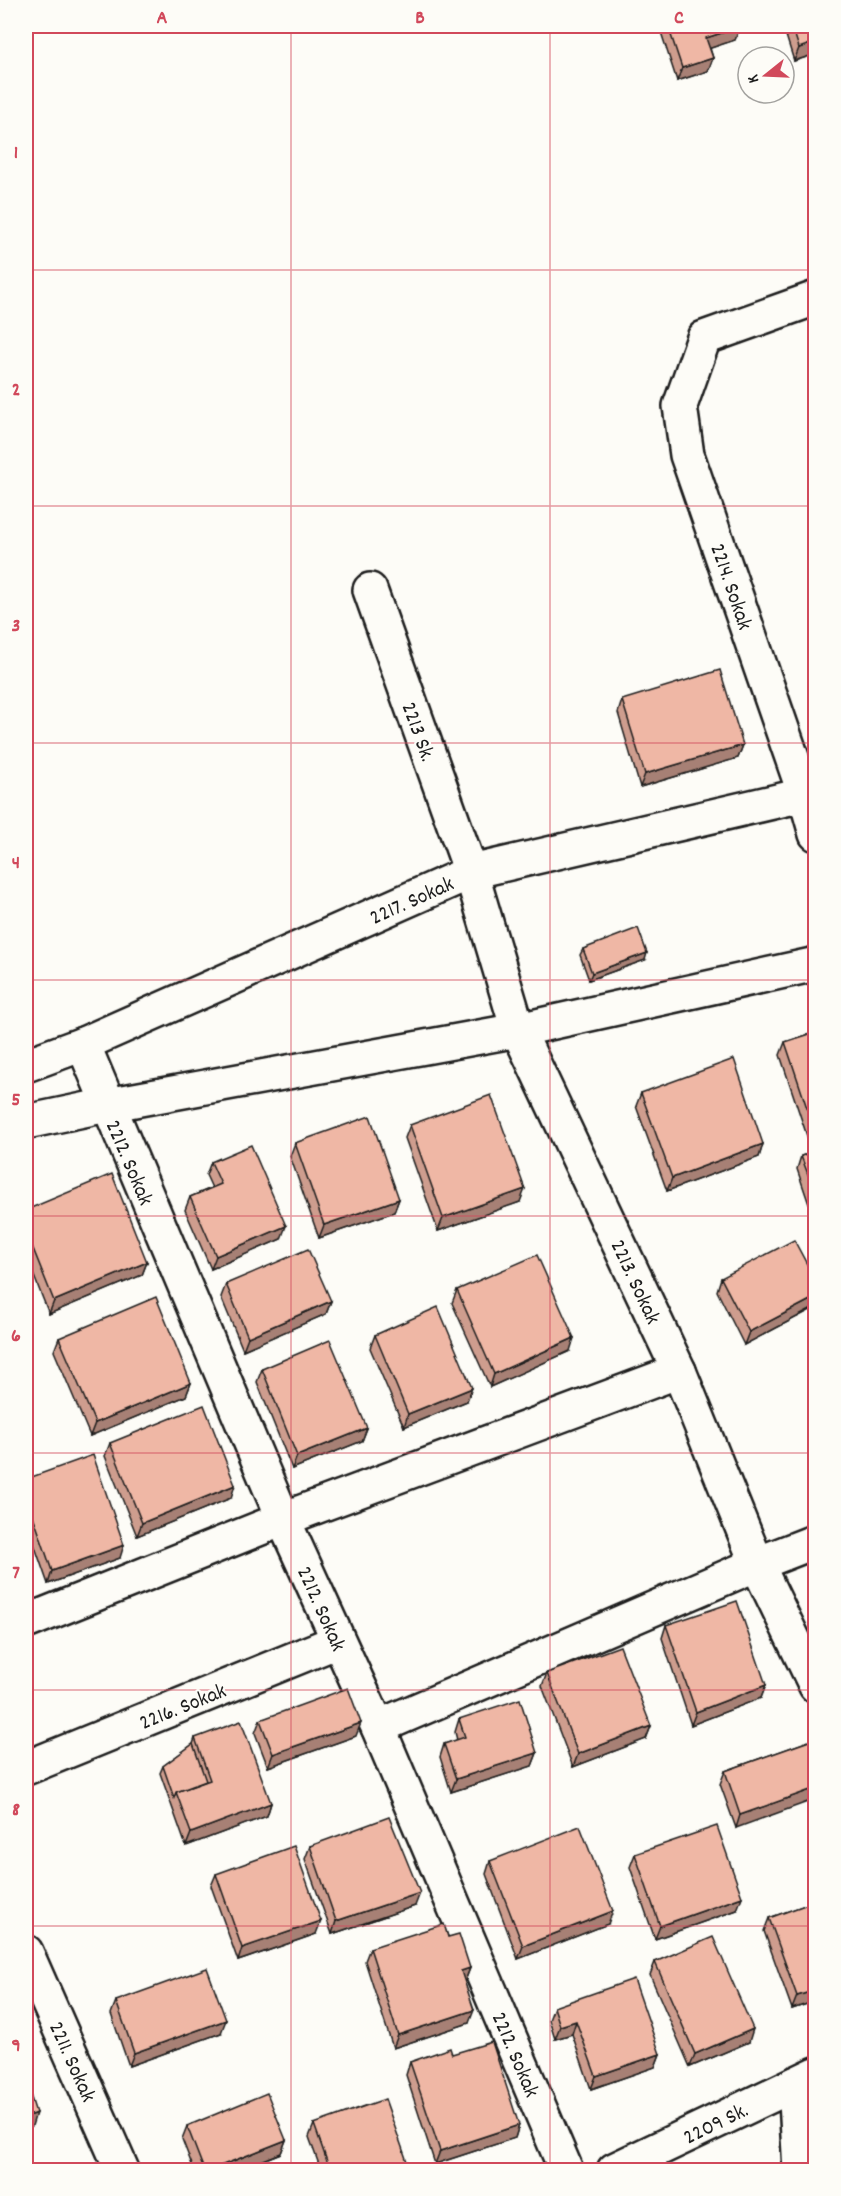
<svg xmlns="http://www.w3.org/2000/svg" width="841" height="2196" font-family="Dekko,sans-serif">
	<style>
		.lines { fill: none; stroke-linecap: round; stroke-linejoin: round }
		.minor-casing { stroke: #1c1c1c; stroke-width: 38 }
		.minor { stroke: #fdfcf7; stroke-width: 33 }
		.wall { fill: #ce9d8e; stroke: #1c1c1c; stroke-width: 1.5 }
		.shaded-wall { fill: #a78074; stroke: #1c1c1c; stroke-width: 1.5 }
		.building { fill: #efb7a5; stroke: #1c1c1c; stroke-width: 1.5 }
		.grid { fill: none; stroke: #d1495b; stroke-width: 1.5; stroke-opacity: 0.55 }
		.labels { text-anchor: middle; stroke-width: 4.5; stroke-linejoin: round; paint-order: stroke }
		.street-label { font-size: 22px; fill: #1c1c1c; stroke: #fdfcf7 }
		.neatline { fill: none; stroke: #d1495b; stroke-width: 2 }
		.grid-label { font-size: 20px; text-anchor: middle; font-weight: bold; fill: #d1495b }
	</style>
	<rect width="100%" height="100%" fill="#fdfcf7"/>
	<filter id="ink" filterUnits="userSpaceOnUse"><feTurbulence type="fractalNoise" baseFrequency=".0167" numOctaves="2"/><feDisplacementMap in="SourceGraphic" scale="12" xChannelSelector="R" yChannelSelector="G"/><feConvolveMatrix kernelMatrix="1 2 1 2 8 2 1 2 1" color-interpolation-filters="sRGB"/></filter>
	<g filter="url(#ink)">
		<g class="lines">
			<g class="minor-casing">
				<g id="minor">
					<polyline points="816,298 704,338 680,406 687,455 805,795 816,834"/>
					<polyline points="370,590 471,872 518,1030 679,1371 757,1564 816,1686"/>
					<polyline points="83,1044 283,1519 378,1727 566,2170"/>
					<polyline points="26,1065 83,1044 471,872 816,792"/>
					<polyline points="26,1122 107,1105 518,1030 816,964"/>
					<polyline points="26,1622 283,1519 679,1371"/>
					<polyline points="378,1727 757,1564 816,1541"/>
					<polyline points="26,1768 338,1641"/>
					<polyline points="26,1952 122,2170"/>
					<polyline points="795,2084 800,2170"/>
					<polyline points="614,2170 816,2074"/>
				</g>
			</g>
			<use href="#minor" class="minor"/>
		</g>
		<g class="wall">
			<polygon points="659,26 739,26 740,27 735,40 710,48 713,58 708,71 677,81"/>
			<polygon points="783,26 816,26 816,54 794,61"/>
			<polygon points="622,700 743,745 738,758 640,787 618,713"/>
			<polygon points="583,949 645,960 589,980 580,955"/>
			<polygon points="816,1032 816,1140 809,1142 780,1055 785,1042"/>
			<polygon points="641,1093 763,1144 759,1157 667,1191 636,1106"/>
			<polygon points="410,1125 520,1202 438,1231 405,1138"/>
			<polygon points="295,1143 399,1199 394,1212 319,1238 290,1156"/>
			<polygon points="816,1151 816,1218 814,1219 797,1169 801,1156"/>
			<polygon points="211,1162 281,1239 211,1269 185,1210 190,1197 212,1188 206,1175"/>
			<polygon points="26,1210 147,1262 142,1275 49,1314 26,1256"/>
			<polygon points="721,1278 816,1281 816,1307 744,1345 717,1291"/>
			<polygon points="226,1284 331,1301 326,1314 243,1350 221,1297"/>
			<polygon points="457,1290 570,1351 490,1387 452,1303"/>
			<polygon points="375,1335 467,1401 404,1427 370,1348"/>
			<polygon points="59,1338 191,1383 186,1396 90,1436 54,1351"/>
			<polygon points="262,1369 367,1428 362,1441 292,1469 257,1382"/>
			<polygon points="110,1443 231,1498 137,1536 105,1456"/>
			<polygon points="26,1479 120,1558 48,1584 26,1521"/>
			<polygon points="666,1625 766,1685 761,1698 691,1725 662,1638"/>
			<polygon points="547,1673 651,1726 646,1739 573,1767 542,1686"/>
			<polygon points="459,1719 537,1753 532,1766 451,1792 440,1757 444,1744 457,1740 455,1732"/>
			<polygon points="260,1720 356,1736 268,1767 255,1733"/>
			<polygon points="195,1738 271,1803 267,1816 186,1846 160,1773 163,1766 193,1744"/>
			<polygon points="812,1740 736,1828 720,1784 725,1771"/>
			<polygon points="310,1846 415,1906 332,1934 305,1859"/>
			<polygon points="635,1854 737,1910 655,1939 630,1867"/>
			<polygon points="490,1861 608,1924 518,1959 486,1874"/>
			<polygon points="216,1874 316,1934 238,1961 211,1886"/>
			<polygon points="816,1901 816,2001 792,2009 764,1931 769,1918"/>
			<polygon points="448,1937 470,1968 465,1981 464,1981 469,2023 393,2048 365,1961 370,1948"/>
			<polygon points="655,1962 749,2042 690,2067 650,1975"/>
			<polygon points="116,2001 221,2033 129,2066 111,2014"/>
			<polygon points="554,2007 660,2054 655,2067 591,2089 572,2034 555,2039 549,2020"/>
			<polygon points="452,2054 519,2125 515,2138 435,2164 406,2075 410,2062"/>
			<polygon points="314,2124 410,2170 321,2170 309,2137"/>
			<polygon points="187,2126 286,2140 281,2153 238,2170 194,2170 182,2139"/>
		</g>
		<g class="shaded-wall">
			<polygon points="740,27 735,40 702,51 706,38"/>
			<polygon points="816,42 816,54 794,61 799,48"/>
			<polygon points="713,58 708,71 677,81 682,68"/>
			<polygon points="743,745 738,758 640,787 645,774"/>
			<polygon points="647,953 645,960 589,980 592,973"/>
			<polygon points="814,1129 816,1129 816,1140 809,1142"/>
			<polygon points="763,1144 759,1157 667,1191 672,1178"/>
			<polygon points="525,1189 520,1202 438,1231 443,1218"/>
			<polygon points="399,1199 394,1212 319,1238 324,1225"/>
			<polygon points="286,1226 281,1239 211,1269 216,1256"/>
			<polygon points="147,1262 142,1275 49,1314 54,1301"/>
			<polygon points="816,1297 816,1307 744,1345 749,1332"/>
			<polygon points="331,1301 326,1314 243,1350 248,1337"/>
			<polygon points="574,1338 570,1351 490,1387 494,1374"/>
			<polygon points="191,1383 186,1396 90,1436 95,1423"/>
			<polygon points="472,1388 467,1401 404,1427 408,1414"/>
			<polygon points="367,1428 362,1441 292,1469 297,1456"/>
			<polygon points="235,1485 231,1498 137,1536 142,1523"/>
			<polygon points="124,1545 120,1558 48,1584 52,1571"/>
			<polygon points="766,1685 761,1698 691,1725 696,1712"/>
			<polygon points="361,1723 356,1736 268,1767 273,1754"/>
			<polygon points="651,1726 646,1739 573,1767 578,1754"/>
			<polygon points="537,1753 532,1766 451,1792 456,1779"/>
			<polygon points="816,1788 816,1799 736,1828 740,1815"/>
			<polygon points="271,1803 267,1816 186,1846 191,1833"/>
			<polygon points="420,1893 415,1906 332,1934 336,1921"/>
			<polygon points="742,1897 737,1910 655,1939 660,1926"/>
			<polygon points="613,1911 608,1924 518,1959 523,1946"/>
			<polygon points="321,1921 316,1934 238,1961 242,1948"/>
			<polygon points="470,1968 465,1981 456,1984 461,1971"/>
			<polygon points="816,1990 816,2001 792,2009 797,1996"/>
			<polygon points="474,2010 469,2023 393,2048 398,2035"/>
			<polygon points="226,2020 221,2033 129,2066 134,2053"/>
			<polygon points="576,2021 572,2034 555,2039 560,2026"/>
			<polygon points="753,2029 749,2042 690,2067 695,2054"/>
			<polygon points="660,2054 655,2067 591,2089 596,2076"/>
			<polygon points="36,2113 32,2126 26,2129 26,2117"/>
			<polygon points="519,2125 515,2138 435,2164 440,2151"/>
			<polygon points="286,2140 281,2153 238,2170 210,2170"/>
		</g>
		<g class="building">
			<polygon points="668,26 739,26 740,27 706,38 713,58 682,68"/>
			<polygon points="792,26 816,26 816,42 799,48"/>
			<polygon points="720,670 743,745 645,774 622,700"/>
			<polygon points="638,928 647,953 592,973 583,949"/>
			<polygon points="816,1032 816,1129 814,1129 785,1042"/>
			<polygon points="734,1059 763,1144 672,1178 641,1093"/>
			<polygon points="491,1095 525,1189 443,1218 410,1125"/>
			<polygon points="370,1116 399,1199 324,1225 295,1143"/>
			<polygon points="251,1145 286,1226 216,1256 190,1197 221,1184 211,1162"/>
			<polygon points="816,1151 816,1195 801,1156"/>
			<polygon points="112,1174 147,1262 54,1301 26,1231 26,1210"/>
			<polygon points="794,1240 816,1281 816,1297 749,1332 721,1278"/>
			<polygon points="308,1249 331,1301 248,1337 226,1284"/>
			<polygon points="537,1255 574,1338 494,1374 457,1290"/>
			<polygon points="156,1297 191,1383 95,1423 59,1338"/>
			<polygon points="438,1307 472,1388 408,1414 375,1335"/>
			<polygon points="330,1340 367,1428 297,1456 262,1369"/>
			<polygon points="204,1405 235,1485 142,1523 110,1443"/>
			<polygon points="93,1455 124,1545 52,1571 26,1495 26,1479"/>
			<polygon points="737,1601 766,1685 696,1712 666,1625"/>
			<polygon points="620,1646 651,1726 578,1754 547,1673"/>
			<polygon points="348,1688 361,1723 273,1754 260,1720"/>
			<polygon points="520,1699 537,1753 456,1779 444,1744 465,1737 459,1719"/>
			<polygon points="241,1721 271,1803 191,1833 176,1792 210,1780 195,1738"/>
			<polygon points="812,1740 816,1748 816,1788 740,1815 725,1771"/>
			<polygon points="193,1744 206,1781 176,1792 174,1798 163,1766"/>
			<polygon points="389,1817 420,1893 336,1921 310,1846"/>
			<polygon points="580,1826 613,1911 523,1946 490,1861"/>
			<polygon points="717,1826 742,1897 660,1926 635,1854"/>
			<polygon points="294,1846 321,1921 242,1948 216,1874"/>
			<polygon points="816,1901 816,1990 797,1996 769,1918"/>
			<polygon points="444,1924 448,1937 459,1934 470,1968 461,1971 474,2010 398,2035 370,1948"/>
			<polygon points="713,1937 753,2029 695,2054 655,1962"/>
			<polygon points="207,1968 226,2020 134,2053 116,2001"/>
			<polygon points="634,1979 660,2054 596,2076 576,2021 560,2026 554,2007"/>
			<polygon points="492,2042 519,2125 440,2151 410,2062 450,2048 452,2054"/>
			<polygon points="26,2082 36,2113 26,2117"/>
			<polygon points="267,2093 286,2140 210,2170 204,2170 187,2126"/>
			<polygon points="385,2099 410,2170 330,2170 314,2124"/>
		</g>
	</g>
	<path class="grid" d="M291,26V2170M550,26V2170M26,270H816M26,506H816M26,743H816M26,980H816M26,1216H816M26,1453H816M26,1690H816M26,1926H816"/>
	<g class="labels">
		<g class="street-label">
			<text transform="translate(733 586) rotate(71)" y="8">2214. Sokak</text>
			<text transform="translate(420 731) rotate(70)" y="8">2213 Sk.</text>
			<text transform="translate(411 899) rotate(-24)" y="8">2217. Sokak</text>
			<text transform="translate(131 1162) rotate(67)" y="8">2212. Sokak</text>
			<text transform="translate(637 1281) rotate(65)" y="8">2213. Sokak</text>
			<text transform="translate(323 1608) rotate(66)" y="8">2212. Sokak</text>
			<text transform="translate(182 1705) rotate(-22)" y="8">2216. Sokak</text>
			<text transform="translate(517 2054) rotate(67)" y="8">2212. Sokak</text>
			<text transform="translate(74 2061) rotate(66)" y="8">2211. Sokak</text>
			<text transform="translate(715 2122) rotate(-26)" y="8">2209 Sk.</text>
		</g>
	</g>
	<rect width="841" height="2196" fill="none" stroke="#fdfcf7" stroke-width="66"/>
	<g transform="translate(766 75) rotate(252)"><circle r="28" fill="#fdfcf7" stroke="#a3a29f" stroke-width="1.5"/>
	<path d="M0-4.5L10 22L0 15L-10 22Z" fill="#d1495b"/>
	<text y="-9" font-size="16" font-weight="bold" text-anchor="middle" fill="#1c1c1c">K</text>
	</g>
	<rect x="33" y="33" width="775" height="2130" class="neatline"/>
	<g class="grid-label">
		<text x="162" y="23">A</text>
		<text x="420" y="23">B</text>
		<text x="679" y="23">C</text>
		<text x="16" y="158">1</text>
		<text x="16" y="395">2</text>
		<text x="16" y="631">3</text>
		<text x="16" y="868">4</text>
		<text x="16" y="1105">5</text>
		<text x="16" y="1341">6</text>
		<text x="16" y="1578">7</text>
		<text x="16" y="1815">8</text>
		<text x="16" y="2051">9</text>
	</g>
</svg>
